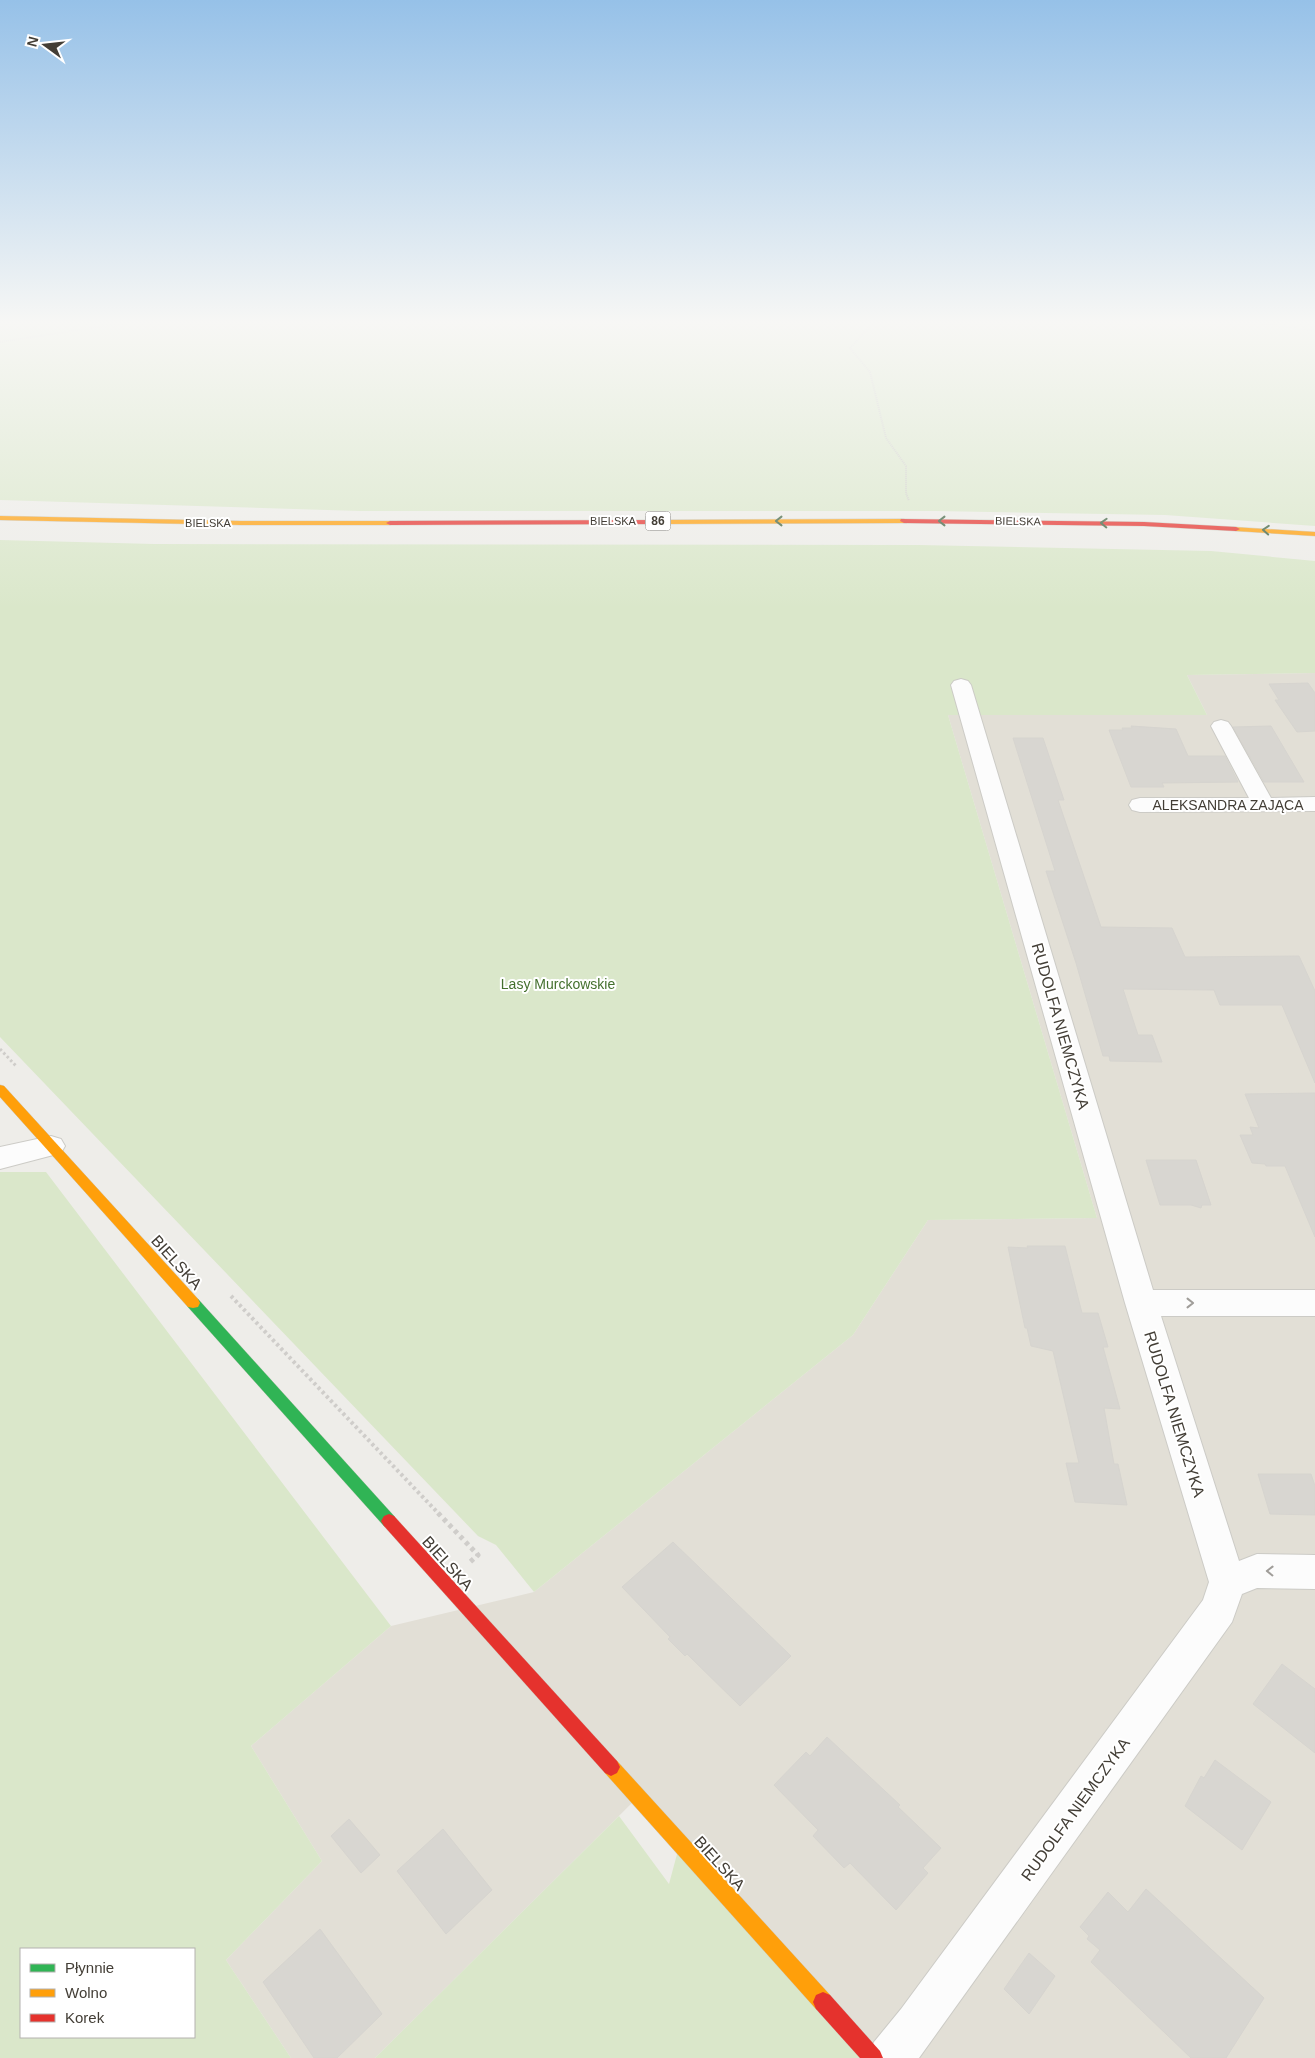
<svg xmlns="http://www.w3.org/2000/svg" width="1315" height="2058" font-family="Helvetica,sans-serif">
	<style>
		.residential { fill: #e2dfd6 }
		.green { fill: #dae7ca; fill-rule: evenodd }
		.building { fill: #d8d6d1; stroke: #d6d4cf }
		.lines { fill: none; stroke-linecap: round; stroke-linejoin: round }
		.street-casing { stroke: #cccbc6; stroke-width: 2 }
		.fast-casing { stroke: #cccac0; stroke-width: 1 }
		.slow-casing { stroke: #cccac0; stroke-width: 1 }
		.jam-casing { stroke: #cccac0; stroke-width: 1 }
		.path-far3 { stroke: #cfcdca; stroke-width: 2; stroke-dasharray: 1 1; stroke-linecap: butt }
		.path-far2 { stroke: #cfcdca; stroke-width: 3; stroke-dasharray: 2.5 2.5; stroke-linecap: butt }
		.path-far1 { stroke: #cfcdca; stroke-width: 4; stroke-dasharray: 3 3; stroke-linecap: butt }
		.path { stroke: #cfcdca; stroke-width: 5; stroke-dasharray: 4 4; stroke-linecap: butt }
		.street { fill: #fcfcfc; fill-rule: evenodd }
		.fast { fill: #30b455; fill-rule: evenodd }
		.slow { fill: #ff9f0a; fill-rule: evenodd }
		.jam { fill: #e5322d; fill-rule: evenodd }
		.oneway { stroke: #3d613f }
		.oneway2 { stroke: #a09d99 }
		.labels { text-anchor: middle; stroke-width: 4; stroke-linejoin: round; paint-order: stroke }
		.far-street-label { font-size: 11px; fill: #433e36; stroke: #fff }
		.shield { fill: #fff; stroke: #7b7872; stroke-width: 1 }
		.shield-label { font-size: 12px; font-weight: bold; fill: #433e36 }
		.street-label { font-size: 14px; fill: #433e36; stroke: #fff }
		.park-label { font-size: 14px; fill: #44702e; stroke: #fff }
		.near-street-label { font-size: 16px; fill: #433e36; stroke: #fff }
	</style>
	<rect width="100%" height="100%" fill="#eeede9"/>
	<polygon class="residential" points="1315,673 1315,2058 873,2058 638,1797 375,2058 291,2058 226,1960 322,1861 251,1746 391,1626 534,1592 853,1335 928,1220 1097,1218 948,715 1207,715 1187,675"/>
	<g class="green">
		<polygon points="0,321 1315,321 1315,526 1165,515 935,511 360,511 0,500"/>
		<polygon points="0,540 154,544 919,545 1211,551 1315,561 1315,673 1187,675 1207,715 948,715 1097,1218 928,1220 853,1335 534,1592 496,1545 478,1536 0,1037"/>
		<path d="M0,1172H46L391,1626L251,1746L322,1861L226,1960L291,2058H0ZM21,1949H194V2037H21Z"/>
		<polygon points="619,1816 669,1884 680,1843 873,2058 375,2058"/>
	</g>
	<g class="building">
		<polygon points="1308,683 1315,693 1315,731 1297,732 1275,700 1279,700 1269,684"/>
		<polygon points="1131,726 1176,729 1188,756 1225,756 1238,782 1162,783 1164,787 1131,787 1109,730 1123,730 1122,728 1132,728"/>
		<polygon points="1271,726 1304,782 1264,782 1233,727"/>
		<polygon points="1013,738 1043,738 1064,800 1058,800 1101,927 1172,928 1185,957 1299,956 1315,991 1315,1083 1282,1005 1220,1005 1214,990 1123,989 1138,1035 1152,1035 1162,1062 1110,1061 1109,1056 1103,1056 1076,963 1046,871 1055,871"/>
		<polygon points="1315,1093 1315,1237 1285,1166 1266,1166 1265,1164 1252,1163 1240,1135 1253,1135 1250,1127 1259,1128 1245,1094"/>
		<polygon points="1146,1160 1196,1160 1211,1205 1202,1205 1201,1208 1191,1205 1160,1205"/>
		<polygon points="1027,1246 1065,1246 1082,1313 1098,1313 1108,1347 1103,1347 1120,1409 1104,1408 1114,1464 1118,1464 1127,1505 1075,1502 1066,1463 1079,1463 1053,1351 1031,1346 1027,1328 1025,1328 1008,1247 1028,1248"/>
		<polygon points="1258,1474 1311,1474 1315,1486 1315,1515 1270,1514"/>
		<polygon points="673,1542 791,1656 740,1706 687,1654 685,1656 668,1639 670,1637 622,1587"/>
		<polygon points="1282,1664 1315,1689 1315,1753 1253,1704"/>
		<polygon points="827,1737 900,1805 898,1807 941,1848 923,1868 928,1873 896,1910 850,1863 844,1868 813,1836 818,1830 774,1785 806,1752 810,1756"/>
		<polygon points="1215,1760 1271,1802 1242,1850 1185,1806 1201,1776 1204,1778"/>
		<polygon points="349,1819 380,1855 361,1873 331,1836"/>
		<polygon points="443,1829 492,1890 446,1934 397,1871"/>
		<polygon points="1146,1889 1264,1998 1226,2058 1191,2058 1091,1962 1100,1950 1087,1939 1089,1936 1080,1927 1108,1892 1128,1912"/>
		<polygon points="320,1929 382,2014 337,2058 314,2058 263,1982"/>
		<polygon points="1029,1953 1055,1976 1029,2014 1004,1989"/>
	</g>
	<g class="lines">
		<g class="street-casing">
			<g id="street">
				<polygon points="961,679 968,681 971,685 1153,1290 1315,1290 1315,1316 1161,1316 1239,1561 1257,1554 1315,1555 1315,1589 1257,1588 1242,1594 1232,1622 919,2058 867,2058 874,2042 901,2009 1203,1600 1209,1582 1125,1303 951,685 954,681"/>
				<polygon points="1221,720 1228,722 1231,726 1271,798 1315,797 1315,811 1140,812 1132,810 1129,805 1132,800 1140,798 1249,798 1211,726 1214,722"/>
				<polygon points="51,1136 61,1139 65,1146 61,1153 0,1169 0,1147"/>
			</g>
		</g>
		<g class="fast-casing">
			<polygon id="fast" points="193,1298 198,1299 394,1516 397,1521 394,1526 389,1528 384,1526 188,1307 186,1303 188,1299"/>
		</g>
		<g class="slow-casing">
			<g id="slow">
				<polygon points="0,516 241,521 390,521 394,523 390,525 241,525 0,520"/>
				<polygon points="904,519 908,521 907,523 661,524 657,522 661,520"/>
				<polygon points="1233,527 1315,532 1315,536 1236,531 1232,529"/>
				<polygon points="0,1085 4,1086 198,1299 200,1303 198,1307 193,1308 188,1307 0,1097"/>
				<polygon points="611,1758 617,1761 830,1995 833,2002 830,2009 823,2012 816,2009 605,1773 602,1767 605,1761"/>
			</g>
		</g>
		<g class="jam-casing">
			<g id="jam">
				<polygon points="901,519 1144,522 1236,527 1240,529 1236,531 1144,526 904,523 900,521"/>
				<polygon points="661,520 664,520 664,524 390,525 386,523 390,521"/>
				<polygon points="389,1514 394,1516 617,1761 620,1767 617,1773 611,1776 605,1773 384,1526 381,1521 384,1516"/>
				<polygon points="823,1992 830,1995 880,2051 883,2058 860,2058 816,2009 813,2002 816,1995"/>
			</g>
		</g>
		<g class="path-far3">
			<polyline points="875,321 850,348 870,372 886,438 906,466 906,493 909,501"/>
			<polyline points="1246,321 1315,331"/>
			<polyline points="0,342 137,321"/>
		</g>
		<polyline class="path-far2" points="0,1049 17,1067"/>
		<polyline class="path-far1" points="231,1296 439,1514"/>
		<polyline class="path" points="438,1513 478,1555 470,1562"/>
		<use href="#street" class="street"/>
		<use href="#fast" class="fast"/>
		<use href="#slow" class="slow"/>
		<use href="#jam" class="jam"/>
	</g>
	<defs><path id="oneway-chevron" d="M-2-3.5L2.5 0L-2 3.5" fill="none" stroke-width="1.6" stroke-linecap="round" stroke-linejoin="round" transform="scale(1.25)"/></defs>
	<g class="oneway">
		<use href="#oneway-chevron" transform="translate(779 521) rotate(180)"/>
		<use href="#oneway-chevron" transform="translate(942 521) rotate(180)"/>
		<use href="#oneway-chevron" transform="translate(1104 523) rotate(-178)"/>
		<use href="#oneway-chevron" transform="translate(1266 530) rotate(-176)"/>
	</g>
	<g class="oneway2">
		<use href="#oneway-chevron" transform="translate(1190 1303)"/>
		<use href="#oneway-chevron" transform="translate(1270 1571) rotate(-179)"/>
	</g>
	<linearGradient id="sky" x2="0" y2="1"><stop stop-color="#96c1e8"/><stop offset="0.53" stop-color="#f7f7f5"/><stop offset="1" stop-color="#f7f7f5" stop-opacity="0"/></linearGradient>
	<rect width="1315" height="609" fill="url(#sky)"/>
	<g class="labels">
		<g class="far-street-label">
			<text x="613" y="525">BIELSKA</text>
			<text transform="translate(1018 521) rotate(1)" y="4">BIELSKA</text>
			<text x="208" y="527">BIELSKA</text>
		</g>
		<rect class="shield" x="645.5" y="511.5" width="25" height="19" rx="4"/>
		<g class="shield-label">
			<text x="658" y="525">86</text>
		</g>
		<g class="street-label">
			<text x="1228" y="810">ALEKSANDRA ZAJĄCA</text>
		</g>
		<g class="park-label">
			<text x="558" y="989">Lasy Murckowskie</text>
		</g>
		<g class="near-street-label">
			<text transform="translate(1061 1026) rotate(74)" y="6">RUDOLFA NIEMCZYKA</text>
			<text transform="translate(177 1262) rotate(48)" y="6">BIELSKA</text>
			<text transform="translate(1175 1414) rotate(73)" y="6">RUDOLFA NIEMCZYKA</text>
			<text transform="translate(448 1563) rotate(48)" y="6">BIELSKA</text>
			<text transform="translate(1075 1809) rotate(-54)" y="6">RUDOLFA NIEMCZYKA</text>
			<text transform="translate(720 1863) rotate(48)" y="6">BIELSKA</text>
		</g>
	</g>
	<rect x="20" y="1948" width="175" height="90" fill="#ffffff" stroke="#b4b2af"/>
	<rect x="30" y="1964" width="25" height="8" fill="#30b455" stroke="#b4b2af"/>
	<text x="65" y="1973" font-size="15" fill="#433e36">Płynnie</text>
	<rect x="30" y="1989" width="25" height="8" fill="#ff9f0a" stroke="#b4b2af"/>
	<text x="65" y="1998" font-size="15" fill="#433e36">Wolno</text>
	<rect x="30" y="2014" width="25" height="8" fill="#e5322d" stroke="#b4b2af"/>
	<text x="65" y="2023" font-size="15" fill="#433e36">Korek</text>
	<g transform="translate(45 45) rotate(285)" stroke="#ffffff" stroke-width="4" paint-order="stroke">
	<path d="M0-4L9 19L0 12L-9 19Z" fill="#433e36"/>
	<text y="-8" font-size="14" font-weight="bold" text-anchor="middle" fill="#433e36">N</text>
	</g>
</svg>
